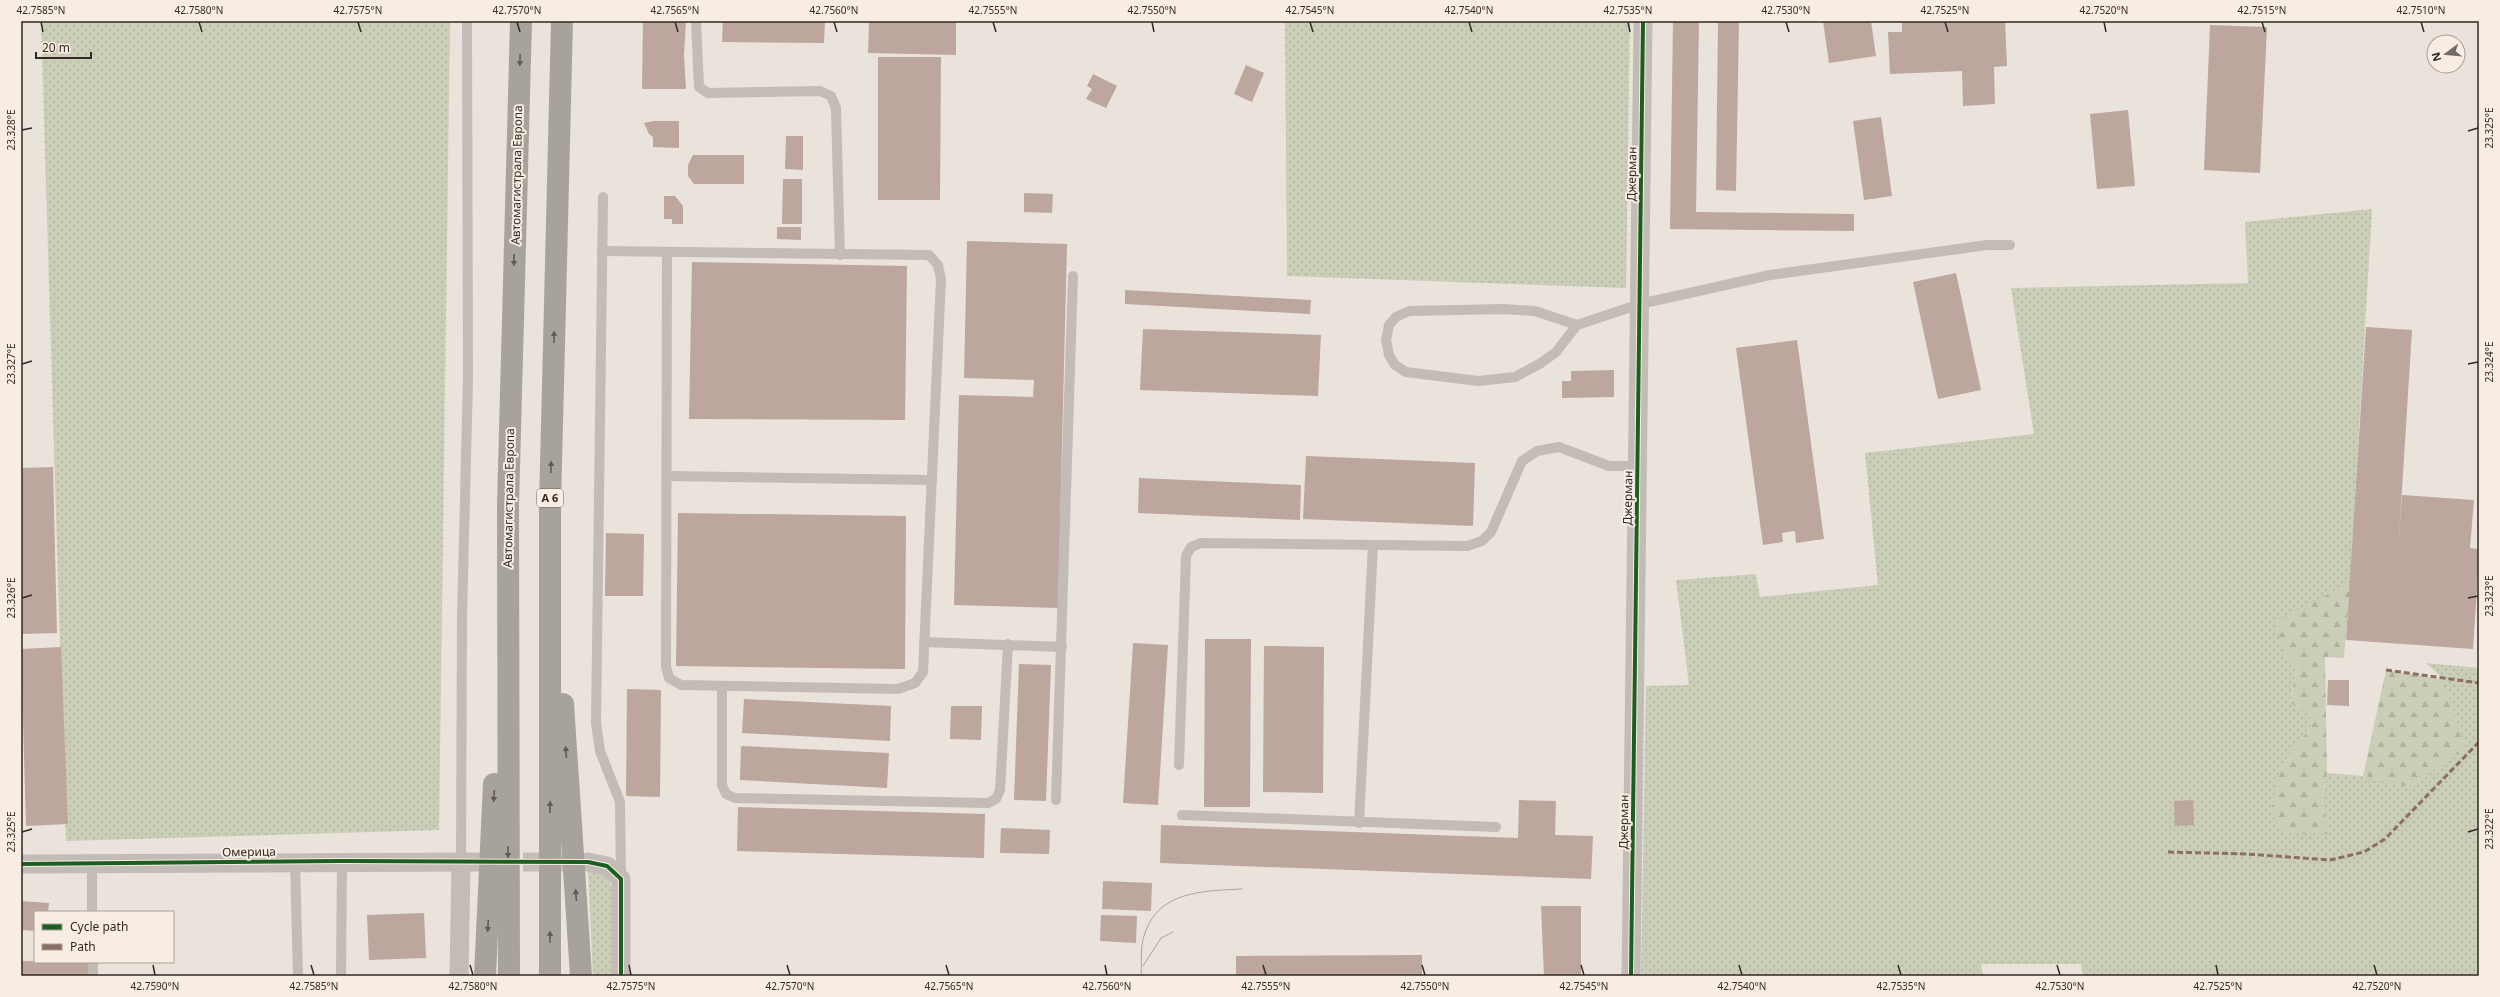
<svg xmlns="http://www.w3.org/2000/svg" width="2500" height="997" font-family="'Noto Sans',sans-serif">
	<style>
		.grass { fill: url(#grass-dots) }
		.forest { fill: url(#forest-firs) }
		.building { fill: #bca69e }
		.lines { fill: none; stroke-linecap: round; stroke-linejoin: round }
		.minor-tunnel { stroke: #c4beb7; stroke-width: 19; stroke-dasharray: 19 10; stroke-linecap: butt }
		.service { stroke: #c2bbb6; stroke-width: 10 }
		.minor { stroke: #c2bbb6; stroke-width: 19 }
		.motorway { stroke: #a8a29c; stroke-width: 22 }
		.tram { stroke: #aaa4a0; stroke-width: 1 }
		.quiet { stroke: #8d6e63; stroke-width: 3; stroke-dasharray: 6 3; stroke-linecap: butt }
		.cycleway-casing { stroke: #f8ede2; stroke-width: 6 }
		.cycleway { stroke: #1b5e20; stroke-width: 4 }
		.oneway { fill: #615955 }
		.ticks { fill: none; stroke: #322925; stroke-width: 1.5 }
		.labels { text-anchor: middle; stroke-width: 4; stroke-linejoin: round; paint-order: stroke }
		.shield { fill: #f8ede2; stroke: #6d645e; stroke-width: 1 }
		.shield-label { font-size: 11px; font-weight: bold; fill: #322925 }
		.street-label { font-size: 12px; fill: #322925; stroke: #f8ede2 }
		.neatline { fill: none; stroke: #322925; stroke-width: 1.5 }
		.ticks-label { font-size: 10px; text-anchor: middle; fill: #322925 }
	</style>
	<defs>
		<pattern id="grass-dots" width="8" height="8" patternUnits="userSpaceOnUse"><rect width="8" height="8" fill="#cbceb6"/><path d="M2 2h.1M6 6h.1" fill="none" stroke="#afb19c" stroke-width="1.8" stroke-linecap="round"/></pattern>
		<pattern id="forest-firs" width="22" height="20" patternUnits="userSpaceOnUse"><rect width="22" height="20" fill="#cbceb6"/><path d="M5 1l3.5 6h-7zM16 11l3.5 6h-7z" fill="#afb19c"/></pattern>
	</defs>
	<rect width="100%" height="100%" fill="#e9e3dc"/>
	<g class="grass">
		<polygon points="41,21 450,21 439,830 66,841"/>
		<polygon points="1285,21 1630,21 1626,288 1287,276"/>
		<polygon points="2372,209 2350,583 2284,653 2297,665 2290,703 2310,713 2311,726 2280,769 2328,834 2322,798 2327,773 2363,776 2409,787 2465,748 2444,680 2426,663 2479,668 2479,976 2083,976 2081,964 1981,964 1983,976 1641,976 1646,686 1689,685 1676,580 1756,574 1760,597 1878,585 1865,453 2034,434 2011,288 2248,283 2245,222"/>
		<path d="M588,869C596,871 604,874 609,881C622,901 615,952 615,976H593Z"/>
	</g>
	<g class="forest">
		<polygon points="2350,583 2344,658 2325,657 2327,773 2322,798 2328,834 2285,833 2271,812 2280,769 2311,726 2310,713 2290,703 2297,665 2284,653 2274,622"/>
		<polygon points="2386,670 2444,680 2466,748 2409,787 2363,776"/>
	</g>
	<g class="building">
		<polygon points="643,21 686,21 684,55 686,89 642,89"/>
		<polygon points="723,21 825,21 824,43 722,42"/>
		<polygon points="869,21 956,21 956,55 868,53"/>
		<polygon points="1673,21 1699,21 1696,212 1854,214 1854,231 1670,229"/>
		<polygon points="1718,21 1739,21 1736,191 1716,190"/>
		<polygon points="1823,21 1871,21 1876,56 1829,63"/>
		<polygon points="1902,21 2005,21 2007,66 1994,67 1995,104 1963,106 1962,71 1890,74 1888,32 1902,32"/>
		<polygon points="2210,25 2267,27 2260,173 2204,170"/>
		<polygon points="878,57 941,57 940,200 878,200"/>
		<polygon points="1246,65 1264,73 1252,102 1234,94"/>
		<polygon points="1093,74 1117,86 1106,108 1086,99 1092,89 1087,86"/>
		<polygon points="2128,110 2135,186 2097,189 2090,114"/>
		<polygon points="1881,117 1892,196 1864,200 1853,121"/>
		<polygon points="654,121 679,121 679,148 653,147 653,137 649,134 644,123"/>
		<polygon points="786,136 803,136 803,170 785,169"/>
		<polygon points="693,155 744,155 744,184 694,184 688,176 688,165"/>
		<polygon points="783,179 802,179 802,224 782,224"/>
		<polygon points="1024,193 1053,194 1052,213 1024,212"/>
		<polygon points="664,196 675,196 683,206 683,224 672,224 672,219 664,219"/>
		<polygon points="777,227 801,227 801,240 777,239"/>
		<polygon points="967,241 1067,244 1058,608 954,605 959,395 1033,397 1034,380 964,378"/>
		<polygon points="692,262 907,266 905,420 689,419"/>
		<polygon points="1956,273 1981,390 1938,399 1913,282"/>
		<polygon points="1125,290 1311,300 1310,314 1125,304"/>
		<polygon points="2366,327 2412,330 2398,553 2402,495 2474,500 2470,548 2479,549 2479,558 2473,649 2346,640"/>
		<polygon points="1143,329 1321,335 1318,396 1140,390"/>
		<polygon points="1797,340 1824,539 1796,543 1795,531 1782,533 1783,542 1763,545 1736,348"/>
		<polygon points="1614,370 1614,397 1562,398 1562,381 1571,381 1571,371"/>
		<polygon points="1306,456 1475,463 1473,526 1303,519"/>
		<polygon points="53,467 57,633 21,634 21,468"/>
		<polygon points="1139,478 1301,485 1300,520 1138,513"/>
		<polygon points="678,513 906,516 905,669 676,666"/>
		<polygon points="606,533 644,534 643,596 605,596"/>
		<polygon points="1205,639 1251,639 1250,807 1204,807"/>
		<polygon points="1133,643 1168,645 1158,805 1123,803"/>
		<polygon points="1264,646 1324,647 1323,793 1263,792"/>
		<polygon points="61,647 68,824 26,826 21,649"/>
		<polygon points="1019,664 1051,665 1046,801 1014,800"/>
		<polygon points="2328,680 2349,680 2349,706 2327,705"/>
		<polygon points="627,689 661,690 660,797 626,796"/>
		<polygon points="744,699 891,706 890,741 742,733"/>
		<polygon points="951,706 982,706 981,740 950,739"/>
		<polygon points="741,746 889,753 887,788 740,780"/>
		<polygon points="1519,800 1556,801 1555,835 1593,836 1591,879 1160,863 1161,825 1518,838"/>
		<polygon points="2193,800 2194,825 2175,826 2174,801"/>
		<polygon points="738,807 985,814 984,858 737,851"/>
		<polygon points="1001,828 1050,830 1049,854 1000,853"/>
		<polygon points="1103,881 1152,883 1151,911 1102,909"/>
		<polygon points="21,901 49,903 48,912 35,912 35,931 21,930"/>
		<polygon points="1541,906 1581,906 1581,976 1544,976"/>
		<polygon points="424,913 426,958 369,960 367,915"/>
		<polygon points="1101,915 1137,916 1136,943 1100,941"/>
		<polygon points="1422,955 1422,976 1236,976 1236,956"/>
		<polygon points="21,961 89,962 89,976 21,976"/>
	</g>
	<g class="lines">
		<polyline class="minor-tunnel" points="494,862 565,862"/>
		<g class="service">
			<polyline points="696,21 699,87 708,93 820,91 831,96 836,108 840,255"/>
			<polyline points="603,197 596,723 600,751 620,802 621,879"/>
			<polyline points="602,251 929,255 938,265 941,279 923,672 915,683 898,689 681,685 669,678 666,666 667,252"/>
			<polyline points="1577,325 1535,311 1504,309 1409,311 1396,317 1389,325 1386,340 1389,355 1395,365 1406,372 1478,381 1515,377 1541,363 1556,352 1577,325 1640,304 1770,275 1987,245 2010,245"/>
			<polyline points="667,476 932,480"/>
			<polyline points="924,642 1062,647"/>
			<polyline points="722,686 722,785 726,794 735,798 988,803 996,799 1000,790 1008,644"/>
			<polyline points="1179,765 1186,556 1191,547 1201,543 1467,546 1482,541 1491,532 1522,461 1537,451 1559,447 1609,466 1638,466"/>
			<polyline points="1056,800 1073,276"/>
			<polyline points="1182,815 1496,827"/>
			<polyline points="1359,823 1373,545"/>
			<polyline points="295,862 298,976"/>
			<polyline points="461,862 462,617 468,378 467,21"/>
			<polyline points="92,864 92,912"/>
			<polyline points="93,962 93,976"/>
			<polyline points="341,976 342,861"/>
		</g>
		<g class="minor">
			<polyline points="588,862 607,866 621,879 621,976"/>
			<polyline points="21,864 477,862"/>
			<polyline points="459,976 461,862"/>
			<polyline points="1631,976 1643,21"/>
		</g>
		<g class="motorway">
			<polyline points="563,704 581,976"/>
			<polyline points="485,976 494,784"/>
			<polyline points="509,976 508,505 521,21"/>
			<polyline points="550,976 550,505 562,21"/>
		</g>
		<g class="tram">
			<polyline points="1143,966 1161,938 1173,932"/>
			<path d="M1141,976C1142,964 1140,948 1144,936C1157,891 1202,891 1242,889"/>
		</g>
		<g class="quiet">
			<polyline points="2386,670 2479,683"/>
			<polyline points="2168,852 2247,854 2330,860 2364,852 2385,839 2479,742"/>
		</g>
		<g class="cycleway-casing">
			<g id="cycleway">
				<polyline points="21,864 342,861 588,862 607,866 621,879 621,976"/>
				<polyline points="1631,976 1643,21"/>
			</g>
		</g>
		<use href="#cycleway" class="cycleway"/>
	</g>
	<defs><path id="oneway-solid" d="M-6-.8H1V-3.2L6.5 0L1 3.2V.8H-6Z"/></defs>
	<g class="oneway">
		<use href="#oneway-solid" transform="translate(520 60) rotate(91)"/>
		<use href="#oneway-solid" transform="translate(514 260) rotate(91)"/>
		<use href="#oneway-solid" transform="translate(554 337) rotate(-89)"/>
		<use href="#oneway-solid" transform="translate(551 467) rotate(-89)"/>
		<use href="#oneway-solid" transform="translate(566 752) rotate(-94)"/>
		<use href="#oneway-solid" transform="translate(494 796) rotate(93)"/>
		<use href="#oneway-solid" transform="translate(550 807) rotate(-90)"/>
		<use href="#oneway-solid" transform="translate(508 852) rotate(90)"/>
		<use href="#oneway-solid" transform="translate(576 895) rotate(-94)"/>
		<use href="#oneway-solid" transform="translate(488 926) rotate(93)"/>
		<use href="#oneway-solid" transform="translate(550 937) rotate(-90)"/>
	</g>
	<path class="ticks" d="M41,22L43,32M199,22L202,32M358,22L361,32M517,22L520,32M675,22L678,32M834,22L837,32M993,22L996,32M1152,22L1154,32M1310,22L1313,32M1469,22L1472,32M1628,22L1630,32M1786,22L1789,32M1945,22L1948,32M2104,22L2106,32M2262,22L2265,32M2421,22L2424,32M22,130L32,128M2468,131L2478,128M22,364L32,361M2468,364L2478,362M22,598L32,595M2468,598L2478,596M22,832L32,829M2468,832L2478,829M153,965L155,975M311,965L314,975M470,965L473,975M629,965L631,975M787,965L790,975M946,965L949,975M1105,965L1107,975M1263,965L1266,975M1422,965L1425,975M1581,965L1584,975M1739,965L1742,975M1898,965L1901,975M2057,965L2060,975M2216,965L2218,975M2374,965L2377,975"/>
	<g class="labels">
		<rect class="shield" x="537" y="489" width="26" height="18" rx="3"/>
		<g class="shield-label">
			<text x="550" y="502">A 6</text>
		</g>
		<g class="street-label">
			<text transform="translate(1632 174) rotate(-89)" y="4">Джерман</text>
			<text transform="translate(517 175) rotate(-89)" y="4">Автомагистрала Европа</text>
			<text transform="translate(509 498) rotate(-89)" y="4">Автомагистрала Европа</text>
			<text transform="translate(1628 498) rotate(-89)" y="4">Джерман</text>
			<text transform="translate(1624 822) rotate(-89)" y="4">Джерман</text>
			<text transform="translate(249 852) rotate(-1)" y="4">Омерица</text>
		</g>
	</g>
	<rect width="2500" height="997" fill="none" stroke="#f8ede2" stroke-width="44"/>
	<rect x="34" y="911" width="140" height="52" fill="#f8ede2" stroke="#a99f96"/>
	<rect x="42" y="924" width="20" height="6" fill="#1b5e20" stroke="#a99f96"/>
	<text x="70" y="931" font-size="12" fill="#322925">Cycle path</text>
	<rect x="42" y="944" width="20" height="6" fill="#8d6e63" stroke="#a99f96"/>
	<text x="70" y="951" font-size="12" fill="#322925">Path</text>
	<g transform="translate(2446 54) rotate(254)"><circle r="19" fill="#f8ede2" stroke="#a99f96"/>
	<path d="M0-3L7 15L0 10L-7 15Z" fill="#726a65"/>
	<text y="-6" font-size="11" font-weight="bold" text-anchor="middle" fill="#322925">N</text>
	</g>
	<path d="M36 52v6h55v-6" fill="none" stroke="#322925" stroke-width="2"/>
	<text x="42" y="52" font-size="12" fill="#322925" stroke="#f8ede2" stroke-width="3" paint-order="stroke">20 m</text>
	<rect x="22" y="22" width="2456" height="953" class="neatline"/>
	<g class="ticks-label">
		<text x="41" y="14">42.7585°N</text>
		<text x="199" y="14">42.7580°N</text>
		<text x="358" y="14">42.7575°N</text>
		<text x="517" y="14">42.7570°N</text>
		<text x="675" y="14">42.7565°N</text>
		<text x="834" y="14">42.7560°N</text>
		<text x="993" y="14">42.7555°N</text>
		<text x="1152" y="14">42.7550°N</text>
		<text x="1310" y="14">42.7545°N</text>
		<text x="1469" y="14">42.7540°N</text>
		<text x="1628" y="14">42.7535°N</text>
		<text x="1786" y="14">42.7530°N</text>
		<text x="1945" y="14">42.7525°N</text>
		<text x="2104" y="14">42.7520°N</text>
		<text x="2262" y="14">42.7515°N</text>
		<text x="2421" y="14">42.7510°N</text>
		<text transform="translate(2489 128) rotate(-90)" y="4">23.325°E</text>
		<text transform="translate(11 130) rotate(-90)" y="4">23.328°E</text>
		<text transform="translate(2489 362) rotate(-90)" y="4">23.324°E</text>
		<text transform="translate(11 364) rotate(-90)" y="4">23.327°E</text>
		<text transform="translate(2489 596) rotate(-90)" y="4">23.323°E</text>
		<text transform="translate(11 598) rotate(-90)" y="4">23.326°E</text>
		<text transform="translate(2489 829) rotate(-90)" y="4">23.322°E</text>
		<text transform="translate(11 832) rotate(-90)" y="4">23.325°E</text>
		<text x="155" y="990">42.7590°N</text>
		<text x="314" y="990">42.7585°N</text>
		<text x="473" y="990">42.7580°N</text>
		<text x="631" y="990">42.7575°N</text>
		<text x="790" y="990">42.7570°N</text>
		<text x="949" y="990">42.7565°N</text>
		<text x="1107" y="990">42.7560°N</text>
		<text x="1266" y="990">42.7555°N</text>
		<text x="1425" y="990">42.7550°N</text>
		<text x="1584" y="990">42.7545°N</text>
		<text x="1742" y="990">42.7540°N</text>
		<text x="1901" y="990">42.7535°N</text>
		<text x="2060" y="990">42.7530°N</text>
		<text x="2218" y="990">42.7525°N</text>
		<text x="2377" y="990">42.7520°N</text>
	</g>
</svg>
